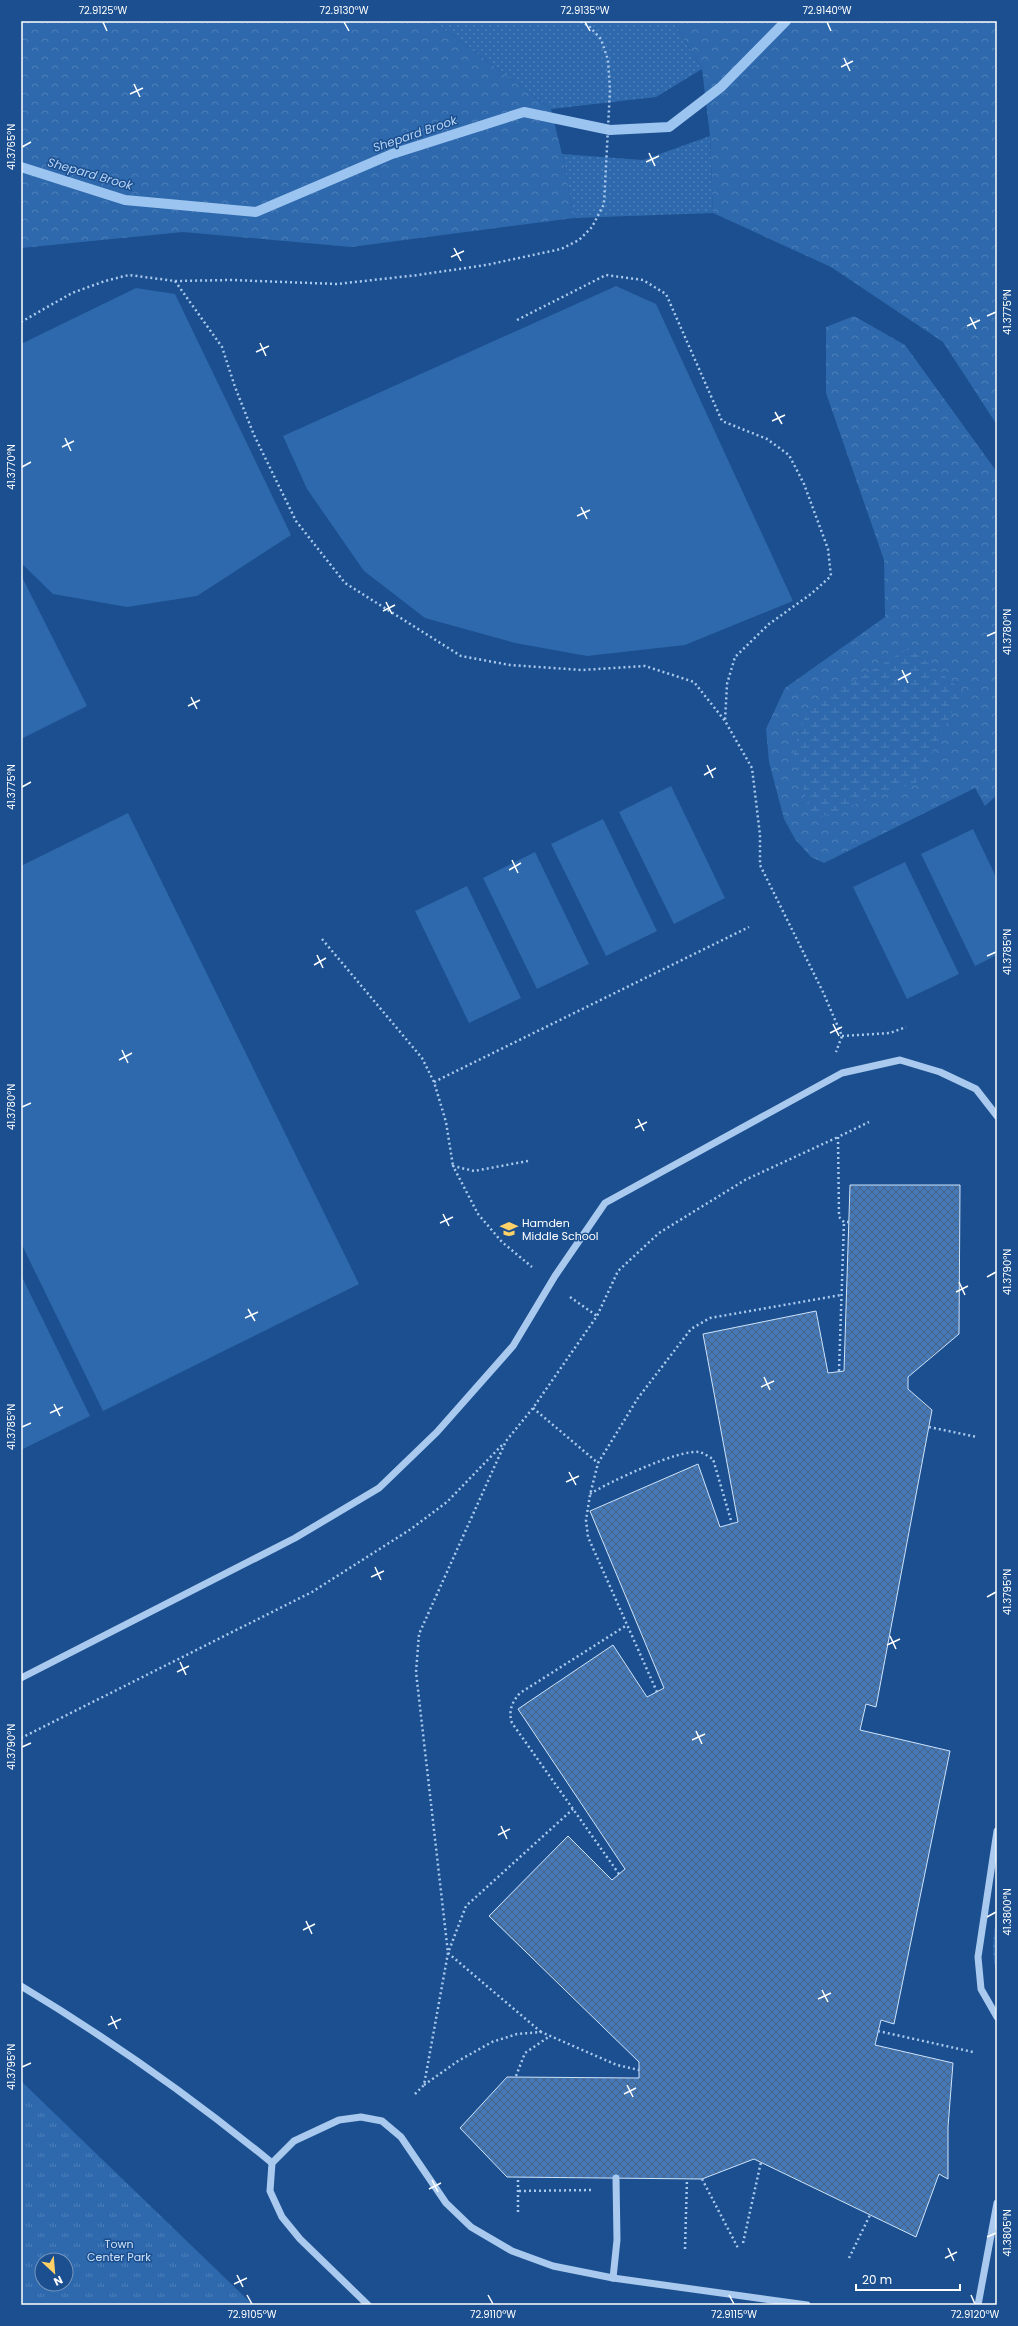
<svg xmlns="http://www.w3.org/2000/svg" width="1018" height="2326" font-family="Poppins,sans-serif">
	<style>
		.grass { fill: url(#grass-dots) }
		.forest { fill: url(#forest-crowns) }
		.wetland { fill: url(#wetland-marsh) }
		.park { fill: url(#park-tufts); fill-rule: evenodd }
		.pitch { fill: #2e69ad }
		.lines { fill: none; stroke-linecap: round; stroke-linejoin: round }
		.stream { stroke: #9cc4f0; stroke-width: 10 }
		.building { fill: url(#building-cross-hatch); stroke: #cfe3fa }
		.path { stroke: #a9c9ee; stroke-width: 2.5; stroke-dasharray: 2 3; stroke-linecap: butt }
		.minor { stroke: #a9c9ee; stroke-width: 7 }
		.ticks { fill: none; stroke: #fff; stroke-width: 1.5 }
		.labels { text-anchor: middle; stroke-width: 3; stroke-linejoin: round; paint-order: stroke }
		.poi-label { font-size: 11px; fill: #fff; stroke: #1b4f8f; text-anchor: start }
		.park-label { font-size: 11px; fill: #cfe3fa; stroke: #1b4f8f }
		.water-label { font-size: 12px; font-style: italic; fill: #b5d3f5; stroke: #1b4f8f }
		.neatline { fill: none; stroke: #fff; stroke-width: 1.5 }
		.ticks-label { font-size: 10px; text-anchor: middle; fill: #fff }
	</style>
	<defs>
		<pattern id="grass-dots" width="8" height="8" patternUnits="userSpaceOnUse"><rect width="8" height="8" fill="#2e69ad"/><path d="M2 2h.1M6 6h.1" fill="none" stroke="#4d80b9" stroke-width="1.8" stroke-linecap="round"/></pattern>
		<pattern id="forest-crowns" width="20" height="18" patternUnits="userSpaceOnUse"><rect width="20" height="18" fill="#2e69ad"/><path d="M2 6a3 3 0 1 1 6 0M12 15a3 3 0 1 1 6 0" fill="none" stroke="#4d80b9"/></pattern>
		<pattern id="wetland-marsh" width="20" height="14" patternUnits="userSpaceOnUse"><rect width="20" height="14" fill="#2e69ad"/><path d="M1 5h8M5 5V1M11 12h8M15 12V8" fill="none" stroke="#4d80b9"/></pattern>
		<pattern id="park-tufts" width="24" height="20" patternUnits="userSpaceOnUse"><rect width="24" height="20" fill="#2e69ad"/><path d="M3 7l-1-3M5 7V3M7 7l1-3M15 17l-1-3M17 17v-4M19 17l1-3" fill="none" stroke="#4d80b9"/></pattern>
		<pattern id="building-cross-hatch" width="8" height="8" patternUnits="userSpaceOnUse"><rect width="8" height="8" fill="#4478b7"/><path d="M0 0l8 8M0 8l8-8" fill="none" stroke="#486282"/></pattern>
	</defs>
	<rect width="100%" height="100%" fill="#1b4f8f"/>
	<g class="grass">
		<polygon points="426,21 673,21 702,69 656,97 551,109 440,26"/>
		<polygon points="710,136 713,213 574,218 562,154 643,160"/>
		<path d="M997,1916V1974C991,1955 993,1936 997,1916Z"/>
	</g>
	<g class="forest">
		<polygon points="21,21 426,21 440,26 551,109 562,154 574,218 351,247 183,232 21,248"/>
		<polygon points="673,21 997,21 997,425 943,342 831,267 713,213 710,136 702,69"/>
		<polygon points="854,316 905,345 997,472 997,795 985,806 975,788 824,863 811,857 795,839 784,819 769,762 766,729 785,688 885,617 884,560 826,393 826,327"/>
	</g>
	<polygon class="wetland" points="909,648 963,691 917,782 812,820 793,751 808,709"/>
	<path class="park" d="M21,2081L253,2305H21ZM42,2260H66V2284H42Z"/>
	<g class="pitch">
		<polygon points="616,286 656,304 793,601 685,645 587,656 515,643 425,618 364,571 307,489 283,436"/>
		<polygon points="136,288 175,294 291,535 197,596 127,607 53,594 21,563 21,344"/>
		<polygon points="21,575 87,706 21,739"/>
		<polygon points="671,786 725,898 674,924 619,812"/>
		<polygon points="128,813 359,1284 103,1411 21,1243 21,866"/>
		<polygon points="603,819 657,931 606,956 551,844"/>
		<polygon points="973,829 997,879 997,955 975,966 921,854"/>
		<polygon points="535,852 589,964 537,989 483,878"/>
		<polygon points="905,862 959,974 907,999 853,887"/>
		<polygon points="467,886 521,998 469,1023 415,911"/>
		<polygon points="21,1275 90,1416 21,1450"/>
	</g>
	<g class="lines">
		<polyline class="stream" points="21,167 125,200 256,212 392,154 524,112 610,130 669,127 721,87 786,21"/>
	</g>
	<polygon class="building" points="850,1185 960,1185 959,1334 908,1377 908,1389 932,1410 876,1707 866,1704 860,1730 950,1751 894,2024 881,2020 875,2045 953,2063 948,2127 948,2179 939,2174 916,2237 754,2159 702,2179 507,2177 460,2128 507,2077 639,2078 639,2062 489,1916 568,1836 612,1880 625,1869 518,1709 613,1645 647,1697 664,1688 590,1511 698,1464 720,1527 738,1522 703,1334 816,1311 828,1373 844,1371"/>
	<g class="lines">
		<g class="path">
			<polyline points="175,281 222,347 235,387 254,435 296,521 345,583 461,656 510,665 582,670 645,666 694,682 725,721 752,768 760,835 760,865 823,992 842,1036 836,1052"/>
			<polyline points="517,320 606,275 643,280 666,294 722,421 767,439 789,455 804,484 828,549 831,576 811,594 769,624 735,657 727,684 725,721"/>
			<polyline points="21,322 72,293 105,281 129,275 175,281 232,280 337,284 418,275 486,265 561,249 579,240 592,227 604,204 610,90 608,60 601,39 589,26 580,21"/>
			<polyline points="322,939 422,1058 434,1082 446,1122 453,1166"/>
			<polyline points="842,1036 890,1033 906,1027"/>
			<polyline points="434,1082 749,927"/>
			<polyline points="528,1161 474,1171 453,1166 478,1214 502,1242 532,1267"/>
			<polyline points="849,1222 844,1222 839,1217 838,1137 869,1122"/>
			<polyline points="570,1297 597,1316"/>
			<polyline points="839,1371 844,1222"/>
			<polyline points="533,1408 598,1463"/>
			<polyline points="929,1427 977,1437"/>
			<path d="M590,1494C609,1482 679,1449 699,1452C704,1453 709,1457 713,1459L732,1524"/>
			<polyline points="657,1692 588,1537 586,1520 590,1495 598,1463 638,1398 691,1329 710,1318 841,1295"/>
			<polyline points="21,1738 312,1592 411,1529 447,1502 504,1443"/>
			<path d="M619,1874L512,1723C508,1711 512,1702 520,1693L627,1625"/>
			<polyline points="878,2031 973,2052"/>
			<polyline points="541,2032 448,1953 416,1672 419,1634 506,1441 533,1408 597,1316 618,1271 659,1233 745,1180 838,1137"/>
			<polyline points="516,2076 525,2053 550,2036"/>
			<polyline points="424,2085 458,2061 492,2042 517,2034 541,2032 617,2065 639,2070"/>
			<polyline points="415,2094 424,2085 448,1953 466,1906 573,1809"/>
			<polyline points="702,2179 738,2248"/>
			<polyline points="519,2191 594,2190"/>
			<polyline points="518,2212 518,2177"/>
			<polyline points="743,2243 761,2162"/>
			<polyline points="685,2249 687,2179"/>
			<polyline points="849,2258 870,2215"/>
		</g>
		<g class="minor">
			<polyline points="21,1678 295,1538 379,1488 437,1432 513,1346 555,1276 605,1203 842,1073 900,1060 940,1072 976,1089 997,1116"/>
			<polyline points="997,1831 978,1957 981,1989 997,2017"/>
			<path d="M21,1986C109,2039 193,2098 272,2163"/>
			<polyline points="613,2278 617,2240 616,2178"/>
			<polyline points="368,2305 300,2239 282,2217 270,2191 272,2163 294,2141 339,2120 361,2117 382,2121 401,2137 446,2203 471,2227 512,2251 553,2266 613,2278 807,2305"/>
			<polyline points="978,2305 997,2203"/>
		</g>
	</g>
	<path class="ticks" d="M103,22L107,31M344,22L349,31M585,22L590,31M827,22L831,31M844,58L850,71M841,67L853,61M134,84L140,97M130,94L143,88M22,147L31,142M649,153L655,166M646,162L659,156M454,248L461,261M451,257L464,251M987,316L996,312M970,317L976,329M967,326L980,320M260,343L266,356M256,352L269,346M775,412L782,424M772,421L785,415M65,438L71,451M62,447L74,441M22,467L31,462M581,507L587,519M577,516L590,510M386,602L392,614M383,611L395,605M987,636L996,632M902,670L908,683M898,680L911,673M191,697L197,709M188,706L200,700M707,765L713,778M704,775L716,768M22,787L31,782M512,860L518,873M509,870L521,863M317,955L323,968M987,956L996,952M314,965L326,958M833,1024L839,1036M830,1033L842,1027M122,1050L128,1063M119,1060L132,1053M22,1107L31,1103M638,1119L644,1131M635,1128L647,1122M443,1214L449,1226M440,1223L453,1217M987,1277L996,1272M959,1282L965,1295M956,1292L968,1286M248,1309L255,1321M245,1318L258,1312M764,1377L770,1390M761,1387L774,1381M54,1404L60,1416M50,1413L63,1407M22,1427L31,1423M569,1472L576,1485M566,1482L579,1476M375,1567L381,1580M371,1577L384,1571M987,1597L996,1592M890,1636L896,1649M887,1645L900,1639M180,1662L186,1675M177,1672L189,1666M696,1731L702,1744M692,1740L705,1734M22,1747L31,1743M501,1826L507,1839M498,1835L510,1829M987,1917L996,1912M306,1921L312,1934M303,1930L315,1924M822,1990L828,2002M818,1999L831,1993M111,2016L117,2029M108,2025L121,2019M22,2067L31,2063M627,2085L633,2097M624,2094L636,2088M432,2180L438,2192M429,2189L441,2183M987,2237L996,2233M948,2248L954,2261M945,2258L957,2252M237,2275L243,2287M234,2284L247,2278M247,2295L252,2304M488,2295L493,2304M729,2295L734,2304M971,2295L975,2304"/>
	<defs>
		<g id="school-bare" transform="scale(1.38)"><path d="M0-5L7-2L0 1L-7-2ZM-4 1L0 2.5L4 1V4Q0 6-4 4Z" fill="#ffd166" stroke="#1b4f8f" stroke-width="2.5" paint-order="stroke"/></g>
	</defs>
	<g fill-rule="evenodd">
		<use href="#school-bare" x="509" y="1229"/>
	</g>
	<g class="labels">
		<g class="poi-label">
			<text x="522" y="1227">Hamden<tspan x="522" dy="13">Middle School</tspan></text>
		</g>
		<g class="park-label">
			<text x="119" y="2248">Town<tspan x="119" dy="13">Center Park</tspan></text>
		</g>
		<g class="water-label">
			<text transform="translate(415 134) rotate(-19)" y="4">Shepard Brook</text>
			<text transform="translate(90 174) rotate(16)" y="4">Shepard Brook</text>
		</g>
	</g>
	<rect width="1018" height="2326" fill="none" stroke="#1b4f8f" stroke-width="44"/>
	<g transform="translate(54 2272) rotate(154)"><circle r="19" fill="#1b4f8f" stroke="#7695bc"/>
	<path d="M0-3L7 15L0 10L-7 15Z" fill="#ffd166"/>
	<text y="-6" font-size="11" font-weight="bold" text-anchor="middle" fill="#ffffff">N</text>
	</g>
	<path d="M856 2284v6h104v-6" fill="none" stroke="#ffffff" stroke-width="2"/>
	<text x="862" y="2284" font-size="12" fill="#ffffff" stroke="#1b4f8f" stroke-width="3" paint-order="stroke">20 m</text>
	<rect x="22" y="22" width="974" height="2282" class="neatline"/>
	<g class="ticks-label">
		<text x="103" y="14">72.9125°W</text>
		<text x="344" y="14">72.9130°W</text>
		<text x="585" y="14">72.9135°W</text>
		<text x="827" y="14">72.9140°W</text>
		<text transform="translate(11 147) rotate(-90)" y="4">41.3765°N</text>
		<text transform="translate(1007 312) rotate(-90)" y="4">41.3775°N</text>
		<text transform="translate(11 467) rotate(-90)" y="4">41.3770°N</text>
		<text transform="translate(1007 632) rotate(-90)" y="4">41.3780°N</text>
		<text transform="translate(11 787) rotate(-90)" y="4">41.3775°N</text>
		<text transform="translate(1007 952) rotate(-90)" y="4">41.3785°N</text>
		<text transform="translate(11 1107) rotate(-90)" y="4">41.3780°N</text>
		<text transform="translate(1007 1272) rotate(-90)" y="4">41.3790°N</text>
		<text transform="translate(11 1427) rotate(-90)" y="4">41.3785°N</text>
		<text transform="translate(1007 1592) rotate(-90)" y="4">41.3795°N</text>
		<text transform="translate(11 1747) rotate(-90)" y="4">41.3790°N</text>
		<text transform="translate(1007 1912) rotate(-90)" y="4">41.3800°N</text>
		<text transform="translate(11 2067) rotate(-90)" y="4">41.3795°N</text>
		<text transform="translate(1007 2233) rotate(-90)" y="4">41.3805°N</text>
		<text x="252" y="2318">72.9105°W</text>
		<text x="493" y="2318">72.9110°W</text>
		<text x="734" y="2318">72.9115°W</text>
		<text x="975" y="2318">72.9120°W</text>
	</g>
</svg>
